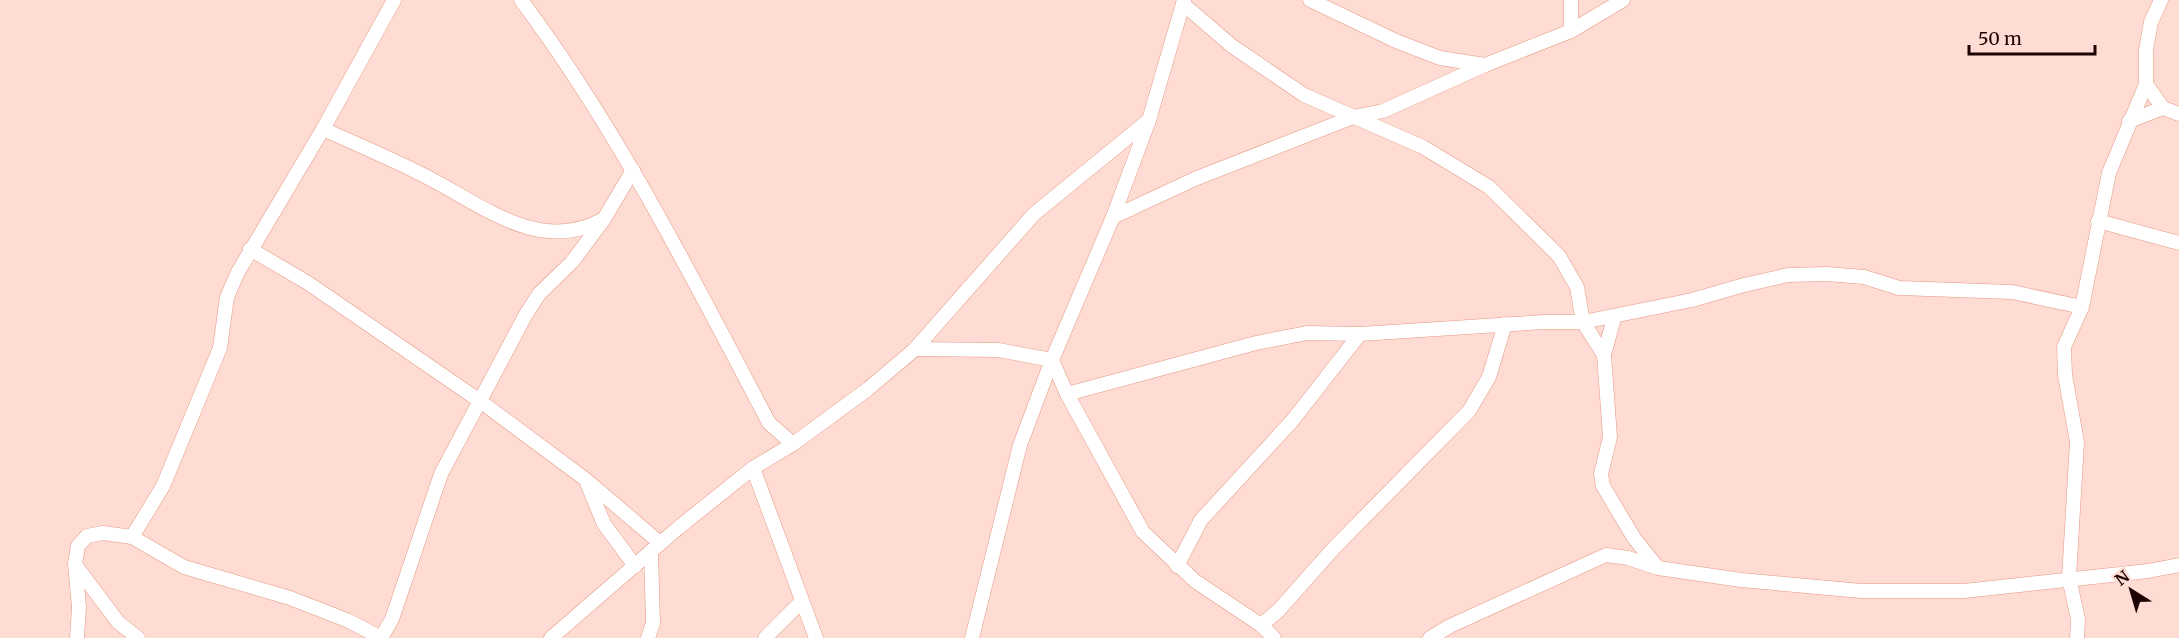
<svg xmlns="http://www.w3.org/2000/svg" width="2179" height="638" font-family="Merriweather,serif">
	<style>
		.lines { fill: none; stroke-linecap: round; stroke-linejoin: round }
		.minor-casing { stroke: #e59782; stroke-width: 15 }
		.minor { stroke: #fff; stroke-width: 14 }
	</style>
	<rect width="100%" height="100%" fill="#fedcd3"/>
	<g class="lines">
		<g class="minor-casing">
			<g id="minor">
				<path d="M521,0C619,131 693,279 769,423L793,444"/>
				<polyline points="1310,0 1396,41 1440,58 1485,65"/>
				<polyline points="1183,4 1232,46 1304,95 1423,147 1489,187 1559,256 1577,287 1583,322 1604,355"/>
				<polyline points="1571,31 1571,0"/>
				<polyline points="2146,84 2163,108 2179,114"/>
				<polyline points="2129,121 2163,108"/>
				<path d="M323,129C356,144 390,158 423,175C478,202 537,254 600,221"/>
				<polyline points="1113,217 1197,178 1353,117 1383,111 1485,65 1571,31 1623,0"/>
				<polyline points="2098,221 2179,243"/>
				<polyline points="250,249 308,283 480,401 585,479 660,543"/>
				<polyline points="1614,318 1604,355 1610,437 1601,474 1603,486 1634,538 1658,568"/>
				<polyline points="915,349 998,350 1052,360 1067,394 1143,532 1195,581 1261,625 1274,638"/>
				<polyline points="1067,394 1256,343 1307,333 1360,334 1544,322 1583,322 1692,300 1744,285 1788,275 1827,274 1864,277 1899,288 2012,292 2082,307"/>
				<polyline points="753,468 816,638"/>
				<polyline points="587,483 604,524 635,566"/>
				<polyline points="132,537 163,486 220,348 227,297 238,272 323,129 394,0"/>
				<polyline points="76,566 118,622 138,638"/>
				<polyline points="1177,566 1201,520 1292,421 1360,334"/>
				<polyline points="1261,625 1278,611 1333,549 1469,411 1489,377 1505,324"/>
				<polyline points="77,638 79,607 75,564 78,546 87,536 103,533 132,537 184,567 290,598 349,621 381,638"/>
				<polyline points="381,638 392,619 441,474 525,316 539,294 572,262 604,219 633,170"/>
				<polyline points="551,638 678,528 753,468 793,444 868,389 915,349 1034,214 1149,120"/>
				<polyline points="648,638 653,623 651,551"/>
				<polyline points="765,638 802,601"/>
				<polyline points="972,638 1020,445 1052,360 1113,217 1149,120 1184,0"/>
				<polyline points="1430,638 1450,626 1606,555 1628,558 1658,568 1741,580 1861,591 1964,591 2148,571 2179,565"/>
				<polyline points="2077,638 2078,619 2069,578 2077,442 2065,375 2064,347 2082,307 2109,173 2146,84 2146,50 2151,22 2161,0"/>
			</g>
		</g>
		<use href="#minor" class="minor"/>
	</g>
	<g transform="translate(2131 590) rotate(323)" stroke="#fedcd3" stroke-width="4.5" paint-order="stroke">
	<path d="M0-4.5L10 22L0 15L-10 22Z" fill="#1d0301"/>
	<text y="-9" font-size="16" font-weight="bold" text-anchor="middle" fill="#1d0301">N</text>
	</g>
	<path d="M1969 45v9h126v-9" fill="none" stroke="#1d0301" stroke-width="3"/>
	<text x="1978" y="45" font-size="18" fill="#1d0301" stroke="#fedcd3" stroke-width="4.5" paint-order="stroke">50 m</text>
</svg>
